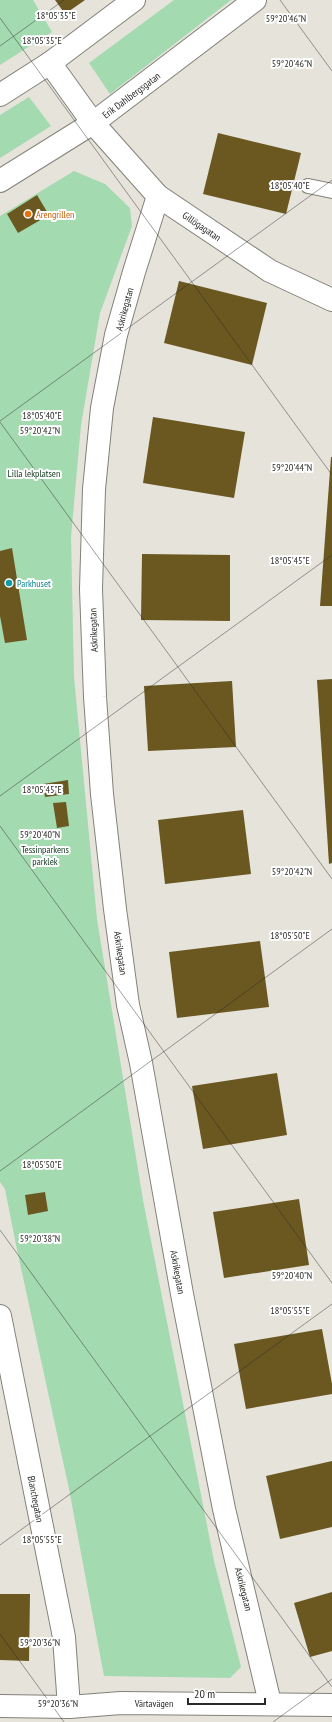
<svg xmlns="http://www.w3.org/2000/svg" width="332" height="1722" font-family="'PT Sans Narrow',sans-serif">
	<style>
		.green { fill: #a3dab0 }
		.building { fill: #6a5820 }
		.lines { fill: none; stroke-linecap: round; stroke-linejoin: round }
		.lane-casing { stroke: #838179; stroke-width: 16 }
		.street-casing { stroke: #838179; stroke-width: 24 }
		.secondary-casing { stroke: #838179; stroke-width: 24 }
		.lane { stroke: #fff; stroke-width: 14 }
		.street { stroke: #fff; stroke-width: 22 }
		.secondary { stroke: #fff; stroke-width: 22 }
		.ticks { fill: none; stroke: #2b2a27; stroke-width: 1; stroke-opacity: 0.45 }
		.food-dot { fill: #e8710a; stroke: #fff; stroke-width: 1.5 }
		.culture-dot { fill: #0f9aa8; stroke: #fff; stroke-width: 1.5 }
		.labels { text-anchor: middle; stroke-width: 4; stroke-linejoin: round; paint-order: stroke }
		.street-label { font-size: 10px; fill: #2b2a27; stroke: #fff }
		.food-label { font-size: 10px; fill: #c56008; stroke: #fff; text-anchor: start }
		.park-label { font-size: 10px; fill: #10371d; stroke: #fff }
		.culture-label { font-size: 10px; fill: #0d838f; stroke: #fff; text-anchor: start }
		.ticks-label { font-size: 10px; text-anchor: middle; fill: #2b2a27; stroke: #fff; stroke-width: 4; stroke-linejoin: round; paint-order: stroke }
	</style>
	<rect width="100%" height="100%" fill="#e6e3db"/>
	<g class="green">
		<polygon points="0,0 33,0 52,32 0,65"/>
		<polygon points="174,0 231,0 110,94 89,63"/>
		<polygon points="29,97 51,126 0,158 0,115"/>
		<polygon points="74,171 105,184 130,208 132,226 100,313 81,425 71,537 74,677 97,919 143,1200 214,1561 241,1667 230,1678 104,1676 69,1489 16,1245 5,1189 0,1182 0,216"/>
	</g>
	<g class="building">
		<polygon points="55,0 85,0 65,14"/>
		<polygon points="218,133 301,153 286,214 203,194"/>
		<polygon points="37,195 49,215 18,233 7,214"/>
		<polygon points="179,281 267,303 252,365 164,343"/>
		<polygon points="153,417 245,432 234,498 143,483"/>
		<polygon points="331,457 332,457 332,606 320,606"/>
		<polygon points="12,548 27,640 5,643 0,616 0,551"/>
		<polygon points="142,554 230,555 230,621 141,620"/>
		<polygon points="332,679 332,863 329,864 317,680"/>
		<polygon points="232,681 236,747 148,751 144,686"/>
		<polygon points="68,780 69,794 45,797 43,784"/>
		<polygon points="66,802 69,826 57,828 53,803"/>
		<polygon points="243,810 251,874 165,884 158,820"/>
		<polygon points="260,941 269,1007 177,1018 169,952"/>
		<polygon points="277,1073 287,1135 203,1149 192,1086"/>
		<polygon points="45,1192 48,1211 28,1215 25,1195"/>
		<polygon points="299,1199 309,1265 224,1278 213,1212"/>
		<polygon points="322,1329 332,1384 332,1394 246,1409 234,1344"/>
		<polygon points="332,1461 332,1527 280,1539 266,1476"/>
		<polygon points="332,1592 332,1651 310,1657 294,1603"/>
		<polygon points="0,1594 30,1594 29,1661 0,1660"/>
	</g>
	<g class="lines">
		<g class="lane-casing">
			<polyline id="lane" points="308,186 332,191"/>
		</g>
		<g class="street-casing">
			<g id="street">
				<polyline points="93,123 158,196 270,271 332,300"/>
				<polyline points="158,196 134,272 116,335 102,408 94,489 91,589 95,697 102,794 115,909 128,1005 141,1063 182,1294 224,1509 270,1703"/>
				<polyline points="0,1316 64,1637 69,1707"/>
			</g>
		</g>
		<g class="secondary-casing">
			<g id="secondary">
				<polyline points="50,63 93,123"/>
				<polyline points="0,95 50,63 134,0"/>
				<polyline points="0,181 93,123 255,0"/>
				<polyline points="0,1706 69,1707 121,1703 332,1705"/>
			</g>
		</g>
		<use href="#lane" class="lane"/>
		<use href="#street" class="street"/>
		<use href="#secondary" class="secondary"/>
	</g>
	<path class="ticks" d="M280,0L332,71M0,18L332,475M0,46L64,0M0,421L332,180M0,422L332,879M0,796L332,555M0,826L332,1283M0,1171L332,929M0,1230L332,1687M0,1545L332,1304M0,1634L64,1722M273,1722L332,1679"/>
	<circle class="food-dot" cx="28" cy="214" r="4"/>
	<circle class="culture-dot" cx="9" cy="583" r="4"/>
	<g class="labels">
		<g class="street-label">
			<text transform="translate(131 95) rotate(-37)" y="4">Erik Dahlbergsgatan</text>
			<text transform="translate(202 226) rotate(34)" y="4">Gillögagatan</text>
			<text transform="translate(124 309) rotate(-75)" y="4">Askrikegatan</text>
			<text transform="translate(93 630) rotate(-92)" y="4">Askrikegatan</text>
			<text transform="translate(121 953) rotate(82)" y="4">Askrikegatan</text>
			<text transform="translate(178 1272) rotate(80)" y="4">Askrikegatan</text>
			<text transform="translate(36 1499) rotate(79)" y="4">Blanchegatan</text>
			<text transform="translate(244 1589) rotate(76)" y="4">Askrikegatan</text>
			<text x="154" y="1707">Värtavägen</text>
		</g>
		<g class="food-label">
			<text x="36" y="218">Arengrillen</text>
		</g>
		<g class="park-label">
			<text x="34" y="477">Lilla lekplatsen</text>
			<text x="45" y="853">Tessinparkens<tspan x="45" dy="12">parklek</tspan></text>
		</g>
		<g class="culture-label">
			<text x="17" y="587">Parkhuset</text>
		</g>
	</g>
	<g class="ticks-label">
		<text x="56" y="19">18°05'35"E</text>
		<text x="286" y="22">59°20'46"N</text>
		<text x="42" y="44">18°05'35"E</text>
		<text x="292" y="67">59°20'46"N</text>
		<text x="290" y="189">18°05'40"E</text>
		<text x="42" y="419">18°05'40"E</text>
		<text x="40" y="434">59°20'42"N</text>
		<text x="292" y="471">59°20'44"N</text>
		<text x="290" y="564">18°05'45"E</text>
		<text x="42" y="793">18°05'45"E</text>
		<text x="40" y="838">59°20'40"N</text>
		<text x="292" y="875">59°20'42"N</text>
		<text x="290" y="939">18°05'50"E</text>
		<text x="42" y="1168">18°05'50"E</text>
		<text x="40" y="1242">59°20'38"N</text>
		<text x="292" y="1279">59°20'40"N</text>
		<text x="290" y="1314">18°05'55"E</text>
		<text x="42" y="1543">18°05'55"E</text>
		<text x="40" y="1646">59°20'36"N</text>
		<text x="58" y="1707">59°20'36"N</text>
	</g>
	<path d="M188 1698v6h77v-6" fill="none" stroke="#2b2a27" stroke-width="2"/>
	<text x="194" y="1698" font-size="12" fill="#2b2a27" stroke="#ffffff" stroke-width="3" paint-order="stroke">20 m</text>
</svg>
